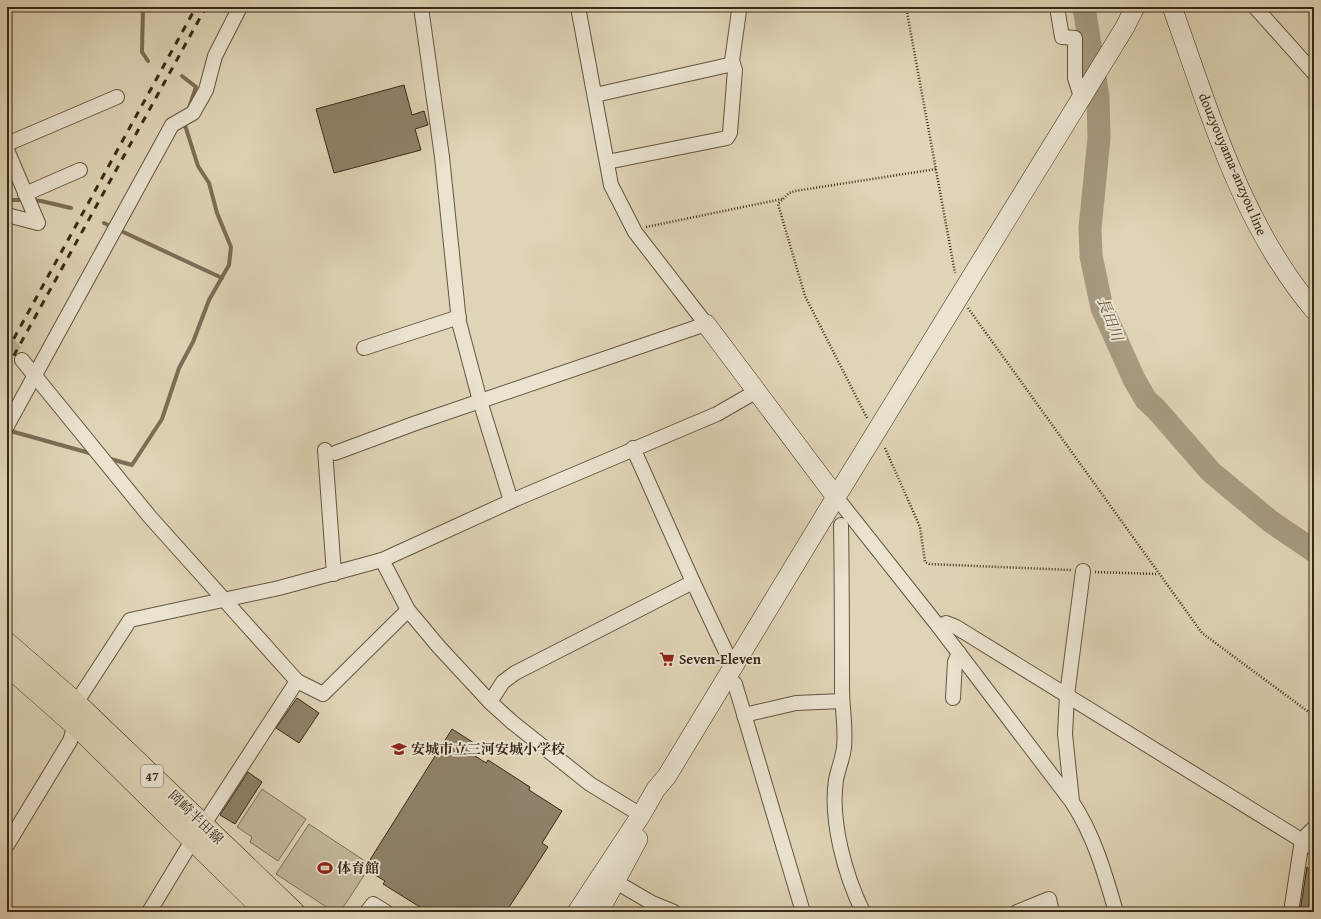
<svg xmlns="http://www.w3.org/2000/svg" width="1321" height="919" font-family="'Gentium Book Plus','Noto Serif JP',serif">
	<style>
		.green { fill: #c3b79b; stroke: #7e7059 }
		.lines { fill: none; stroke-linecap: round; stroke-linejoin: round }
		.stream { stroke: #7b6d56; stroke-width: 4 }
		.river { stroke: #a79a80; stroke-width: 23 }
		.building { fill: #8f826a; stroke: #392917 }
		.street-tunnel { stroke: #beb296; stroke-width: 14; stroke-dasharray: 14 7; stroke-linecap: butt }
		.street-casing { stroke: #62543f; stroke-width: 16 }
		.secondary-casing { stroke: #392917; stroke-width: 20 }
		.primary-casing { stroke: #392917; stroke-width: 22 }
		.path { stroke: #392917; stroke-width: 2.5; stroke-dasharray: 1 2; stroke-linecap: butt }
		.street { stroke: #eae3d0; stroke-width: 14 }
		.secondary { stroke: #eae3d0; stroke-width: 19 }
		.primary { stroke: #dfd4b6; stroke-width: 21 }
		.rail { stroke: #392917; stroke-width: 3; stroke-dasharray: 7 7; stroke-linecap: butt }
		.labels { text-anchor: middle; stroke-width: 4; stroke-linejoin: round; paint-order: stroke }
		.shield { fill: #eae3d0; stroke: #6e614e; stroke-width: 1 }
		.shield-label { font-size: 13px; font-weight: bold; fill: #392917 }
		.street-label { font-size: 14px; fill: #392917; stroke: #eae3d0 }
		.poi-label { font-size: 14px; font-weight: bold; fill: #392917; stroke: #eae3d0; text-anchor: start }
		.water-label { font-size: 15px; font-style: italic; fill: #5a4b36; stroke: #eae3d0 }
	</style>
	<rect width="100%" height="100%" fill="#dfd4b6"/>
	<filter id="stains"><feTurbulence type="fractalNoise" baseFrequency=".005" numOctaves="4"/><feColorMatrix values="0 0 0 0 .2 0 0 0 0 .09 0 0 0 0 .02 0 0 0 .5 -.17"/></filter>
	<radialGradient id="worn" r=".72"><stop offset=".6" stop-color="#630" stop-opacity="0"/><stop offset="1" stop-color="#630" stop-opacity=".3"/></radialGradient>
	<g class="green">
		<polygon points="262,789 306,819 278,861 250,842 252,837 237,827"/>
		<polygon points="309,824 371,865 340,912 334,912 276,874"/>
		<polygon points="1305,866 1314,873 1314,912 1296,912"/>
	</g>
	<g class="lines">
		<g class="stream">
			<polyline points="143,7 142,52 148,61"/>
			<polyline points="182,76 196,87 189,108"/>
			<polyline points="7,200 25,200"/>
			<polyline points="31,200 41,201 71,208"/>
			<polyline points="104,223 222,278"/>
			<polyline points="7,430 93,454"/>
			<polyline points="107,458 132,465 162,419 179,368 193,342 209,300 229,265 231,247 217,213 209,183 198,166 184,122"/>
		</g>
		<polyline class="river" points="1084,7 1098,97 1099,138 1090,228 1091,256 1102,308 1134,379 1146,400 1156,409 1211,472 1270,521 1314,551"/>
	</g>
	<g class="building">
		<polygon points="404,85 412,115 424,111 428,125 415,129 421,150 334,173 316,109"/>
		<polygon points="297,698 319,713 299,743 276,728"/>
		<polygon points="452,729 474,743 469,752 486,763 488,760 530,787 529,790 562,811 542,843 548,847 506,912 428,912 383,884 385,881 367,870 371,865 368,863"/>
		<polygon points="248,772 262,782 235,824 220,815"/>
		<polygon points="1307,867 1314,873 1314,912 1300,912"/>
	</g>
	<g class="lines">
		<polyline class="street-tunnel" points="7,341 22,360"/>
		<g class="street-casing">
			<g id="street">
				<polyline points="421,7 442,157 459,322 480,401 511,501"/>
				<polyline points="1057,7 1062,37 1075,38 1075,78 1081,97"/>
				<polyline points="1255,7 1314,73"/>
				<polyline points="595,95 733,64"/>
				<polyline points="7,144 117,97"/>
				<polyline points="7,150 38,223 7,215"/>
				<polyline points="607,162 727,138 730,133 735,70 732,61 739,11"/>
				<polyline points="25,194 80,170"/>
				<polyline points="364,348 459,317"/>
				<polyline points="22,360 150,517 297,681 204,824"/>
				<polyline points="7,426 172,125 193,113 206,90 215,56 240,7"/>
				<polyline points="633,448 693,582 733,667"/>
				<polyline points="325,450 334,574"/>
				<polyline points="335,453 416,423 706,324 635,232 611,185 578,7"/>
				<path d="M836,497L939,627L1072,802C1094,835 1105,874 1116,912"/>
				<path d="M841,525C842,580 842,635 842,689C842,708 846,728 844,747C843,758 838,769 836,780C830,821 845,875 863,912"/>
				<polyline points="408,610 439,647 490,702 512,722 590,784 641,815"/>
				<polyline points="939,627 946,623 956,627 1314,848"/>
				<polyline points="728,677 735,684 803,912"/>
				<polyline points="297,681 323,694 408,610 382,560"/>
				<polyline points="953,698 955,662 959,653"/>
				<polyline points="490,702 503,682 515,673 693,582"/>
				<polyline points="76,703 130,620 279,588 382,560 516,499 717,414 757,391"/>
				<polyline points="744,715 796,703 842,701"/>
				<polyline points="1072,801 1065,734 1067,695 1083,571"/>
				<polyline points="7,845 70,741 75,725"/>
				<polyline points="616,882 652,903 674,912"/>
				<polyline points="149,912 192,841"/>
				<polyline points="367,912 373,904 386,912"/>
				<polyline points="1017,912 1049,899 1052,912"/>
				<polyline points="1291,912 1302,840 1314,828"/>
			</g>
		</g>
		<g class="secondary-casing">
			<g id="secondary">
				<path d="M1172,7C1210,112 1241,224 1314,310"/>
				<polyline points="706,324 836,497"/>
				<polyline points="577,912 641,815 656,789 667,776 836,497 1125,27 1135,7"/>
				<polyline points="599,912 638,839"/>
			</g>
		</g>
		<g class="primary-casing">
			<g id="primary">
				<polyline points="7,643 76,703 294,912"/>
				<polyline points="7,665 83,732 266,912"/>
			</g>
		</g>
		<g class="path">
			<polyline points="906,7 955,273"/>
			<polyline points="646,227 782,199"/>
			<polyline points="968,308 1202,633 1314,716"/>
			<polyline points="867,418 805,296 778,204 789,193 795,191 936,169"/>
			<polyline points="885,448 920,527 925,562 929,564 1072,570"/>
			<polyline points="1095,572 1158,574"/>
		</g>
		<use href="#street" class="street"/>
		<use href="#secondary" class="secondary"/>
		<use href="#primary" class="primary"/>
		<g class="rail">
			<polyline points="7,351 196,7"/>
			<polyline points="7,368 206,7"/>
		</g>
	</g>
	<defs>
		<g id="supermarket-bare" transform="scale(1.2)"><path d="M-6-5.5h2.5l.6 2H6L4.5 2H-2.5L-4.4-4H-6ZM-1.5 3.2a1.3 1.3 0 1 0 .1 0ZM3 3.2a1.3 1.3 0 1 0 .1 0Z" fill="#8f2418" stroke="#eae3d0" stroke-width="2.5" paint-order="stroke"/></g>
		<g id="school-bare" transform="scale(1.2)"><path d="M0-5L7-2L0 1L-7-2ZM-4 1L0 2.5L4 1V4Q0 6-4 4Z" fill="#8f2418" stroke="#eae3d0" stroke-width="2.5" paint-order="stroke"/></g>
		<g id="stadium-bare" transform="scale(1.2)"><path d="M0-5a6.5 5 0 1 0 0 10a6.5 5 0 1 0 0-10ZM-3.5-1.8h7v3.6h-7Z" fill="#8f2418" stroke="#eae3d0" stroke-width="2.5" paint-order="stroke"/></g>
	</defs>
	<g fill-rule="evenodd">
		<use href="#supermarket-bare" x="667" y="659"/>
		<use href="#school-bare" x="399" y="749"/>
		<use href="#stadium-bare" x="325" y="868"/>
	</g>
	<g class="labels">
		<rect class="shield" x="141" y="765" width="22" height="22" rx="3"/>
		<g class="shield-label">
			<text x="152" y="781">47</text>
		</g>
		<g class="street-label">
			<text transform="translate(1233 164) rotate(67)" y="5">douzyouyama-anzyou line</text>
			<text transform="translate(196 817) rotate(44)" y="5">岡崎半田線</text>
		</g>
		<g class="poi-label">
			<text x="679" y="664">Seven-Eleven</text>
			<text x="411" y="754">安城市立三河安城小学校</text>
			<text x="337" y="873">体育館</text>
		</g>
		<g class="water-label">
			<text transform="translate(1110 319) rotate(69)" y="5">長田川</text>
		</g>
	</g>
	<rect width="1321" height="919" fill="none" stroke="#dfd4b6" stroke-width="24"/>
	<rect x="8" y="8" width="1305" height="903" fill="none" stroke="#392917" stroke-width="2"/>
	<rect x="12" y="12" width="1297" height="895" fill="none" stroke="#392917"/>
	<rect width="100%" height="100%" filter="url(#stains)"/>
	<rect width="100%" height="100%" fill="url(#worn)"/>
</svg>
